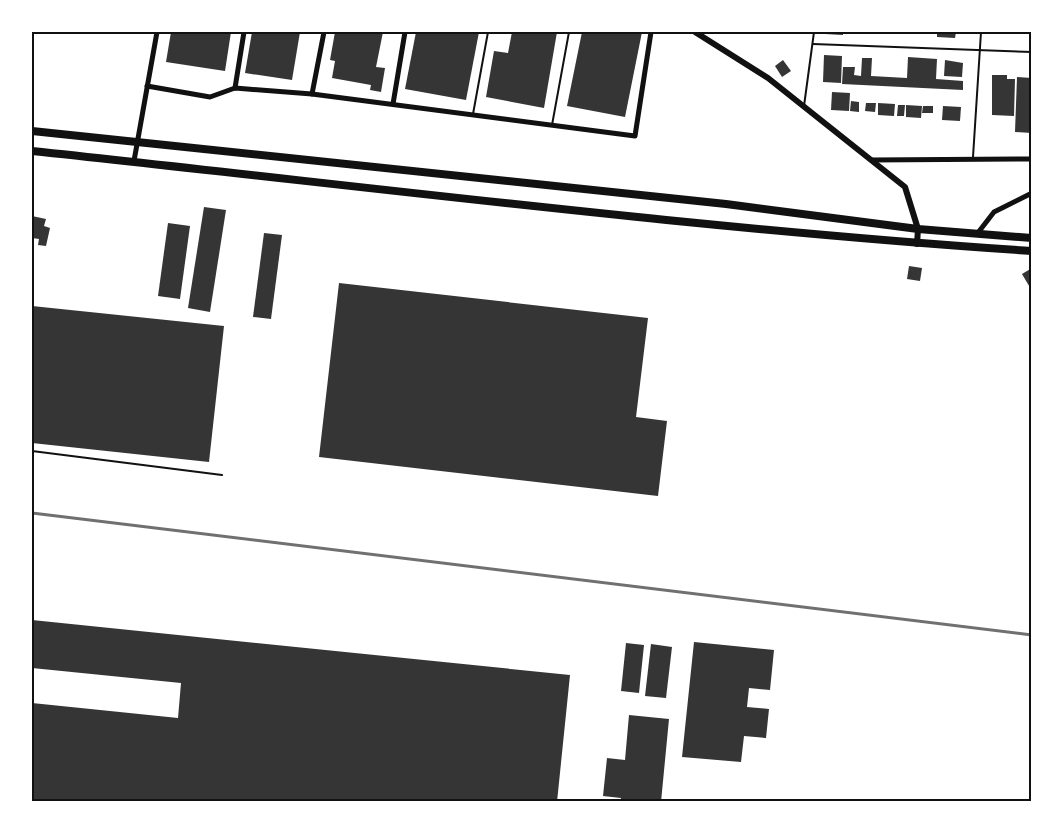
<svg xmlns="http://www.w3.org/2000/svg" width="1063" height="833" font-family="'Alegreya Sans',sans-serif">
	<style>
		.building { fill: #353535 }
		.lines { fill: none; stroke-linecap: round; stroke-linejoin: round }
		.service { stroke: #111; stroke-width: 2 }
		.minor { stroke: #111; stroke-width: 5 }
		.tertiary { stroke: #111; stroke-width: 6 }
		.trunk { stroke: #111; stroke-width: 8 }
		.rail { stroke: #707070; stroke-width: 3 }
		.neatline { fill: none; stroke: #111; stroke-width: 2 }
	</style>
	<rect width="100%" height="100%" fill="#fff"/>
	<g class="building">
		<polygon points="171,32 231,32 225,71 166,62"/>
		<polygon points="252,32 300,32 292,80 245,73"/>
		<polygon points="335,32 383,32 376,67 385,68 381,92 370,90 371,85 332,78 335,61 330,60"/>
		<polygon points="416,32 479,32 466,100 405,89"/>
		<polygon points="512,32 557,32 544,108 486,97 494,51 508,53"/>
		<polygon points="582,32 642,32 625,117 567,106"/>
		<polygon points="825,32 843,32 843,35 825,34"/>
		<polygon points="937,32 956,32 955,38 937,37"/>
		<polygon points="824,55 842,56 841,83 823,82"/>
		<polygon points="908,57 937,59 936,79 963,81 963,90 842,84 843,67 855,67 854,75 861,76 862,58 872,58 871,76 907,78"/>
		<polygon points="783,60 791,71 782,77 775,66"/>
		<polygon points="945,60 963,63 962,77 944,76"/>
		<polygon points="992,75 1007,75 1007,79 1015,79 1014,116 992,115"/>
		<polygon points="1017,77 1032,78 1032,133 1015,132"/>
		<polygon points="832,92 850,93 849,111 831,110"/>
		<polygon points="851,101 859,102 859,112 850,111"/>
		<polygon points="866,103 876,103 875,112 865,111"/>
		<polygon points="878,103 895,104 894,116 878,115"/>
		<polygon points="898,105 905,105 904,116 897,116"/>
		<polygon points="906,105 922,106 921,118 906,117"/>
		<polygon points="923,106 933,106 933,113 922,113"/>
		<polygon points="943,106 961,107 960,121 942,120"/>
		<polygon points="204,207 226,210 210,312 188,308"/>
		<polygon points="32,216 46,219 44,226 50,228 46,246 38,245 39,239 32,238"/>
		<polygon points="168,223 190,226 180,299 158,296"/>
		<polygon points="264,233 282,235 271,319 253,317"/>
		<polygon points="909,266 922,268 920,281 907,279"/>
		<polygon points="1032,268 1032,291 1022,274"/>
		<polygon points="339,283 648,318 636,417 667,421 658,496 319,457"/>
		<polygon points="32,306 224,326 209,462 32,443"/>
		<polygon points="32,620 570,675 557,802 32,802 32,703 178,718 181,683 32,668"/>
		<polygon points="694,642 774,650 770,690 749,688 747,707 769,709 766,738 744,736 741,762 682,757"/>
		<polygon points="626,643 644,645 639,693 621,691"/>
		<polygon points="651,644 672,647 666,698 645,696"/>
		<polygon points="629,715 669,719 661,802 620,802 621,798 603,796 607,758 625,760"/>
	</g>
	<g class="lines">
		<g class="service">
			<polyline points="813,44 1032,52"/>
			<polyline points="804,106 814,32"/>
			<polyline points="473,114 488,32"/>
			<polyline points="552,125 569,32"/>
			<polyline points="973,157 981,32"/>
			<polyline points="32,451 222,475"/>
		</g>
		<g class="minor">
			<polyline points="147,86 210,97 235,88 312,94 635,136 651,32"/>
			<polyline points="235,88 244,32"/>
			<polyline points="312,94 324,32"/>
			<polyline points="393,104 405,32"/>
			<polyline points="871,160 1032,159"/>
			<polyline points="134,161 157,32"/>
			<polyline points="977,234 994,212 1032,193"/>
		</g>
		<polyline class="tertiary" points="695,32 768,78 905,187 918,229 917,244"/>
		<g class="trunk">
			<polyline points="32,131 726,204 918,229 1032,238"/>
			<path d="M32,151C364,186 697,229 1032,251"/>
		</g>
		<polyline class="rail" points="32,513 1032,635"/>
	</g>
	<rect width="1063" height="833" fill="none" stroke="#ffffff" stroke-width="66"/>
	<rect x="33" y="33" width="997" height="767" class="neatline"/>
</svg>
